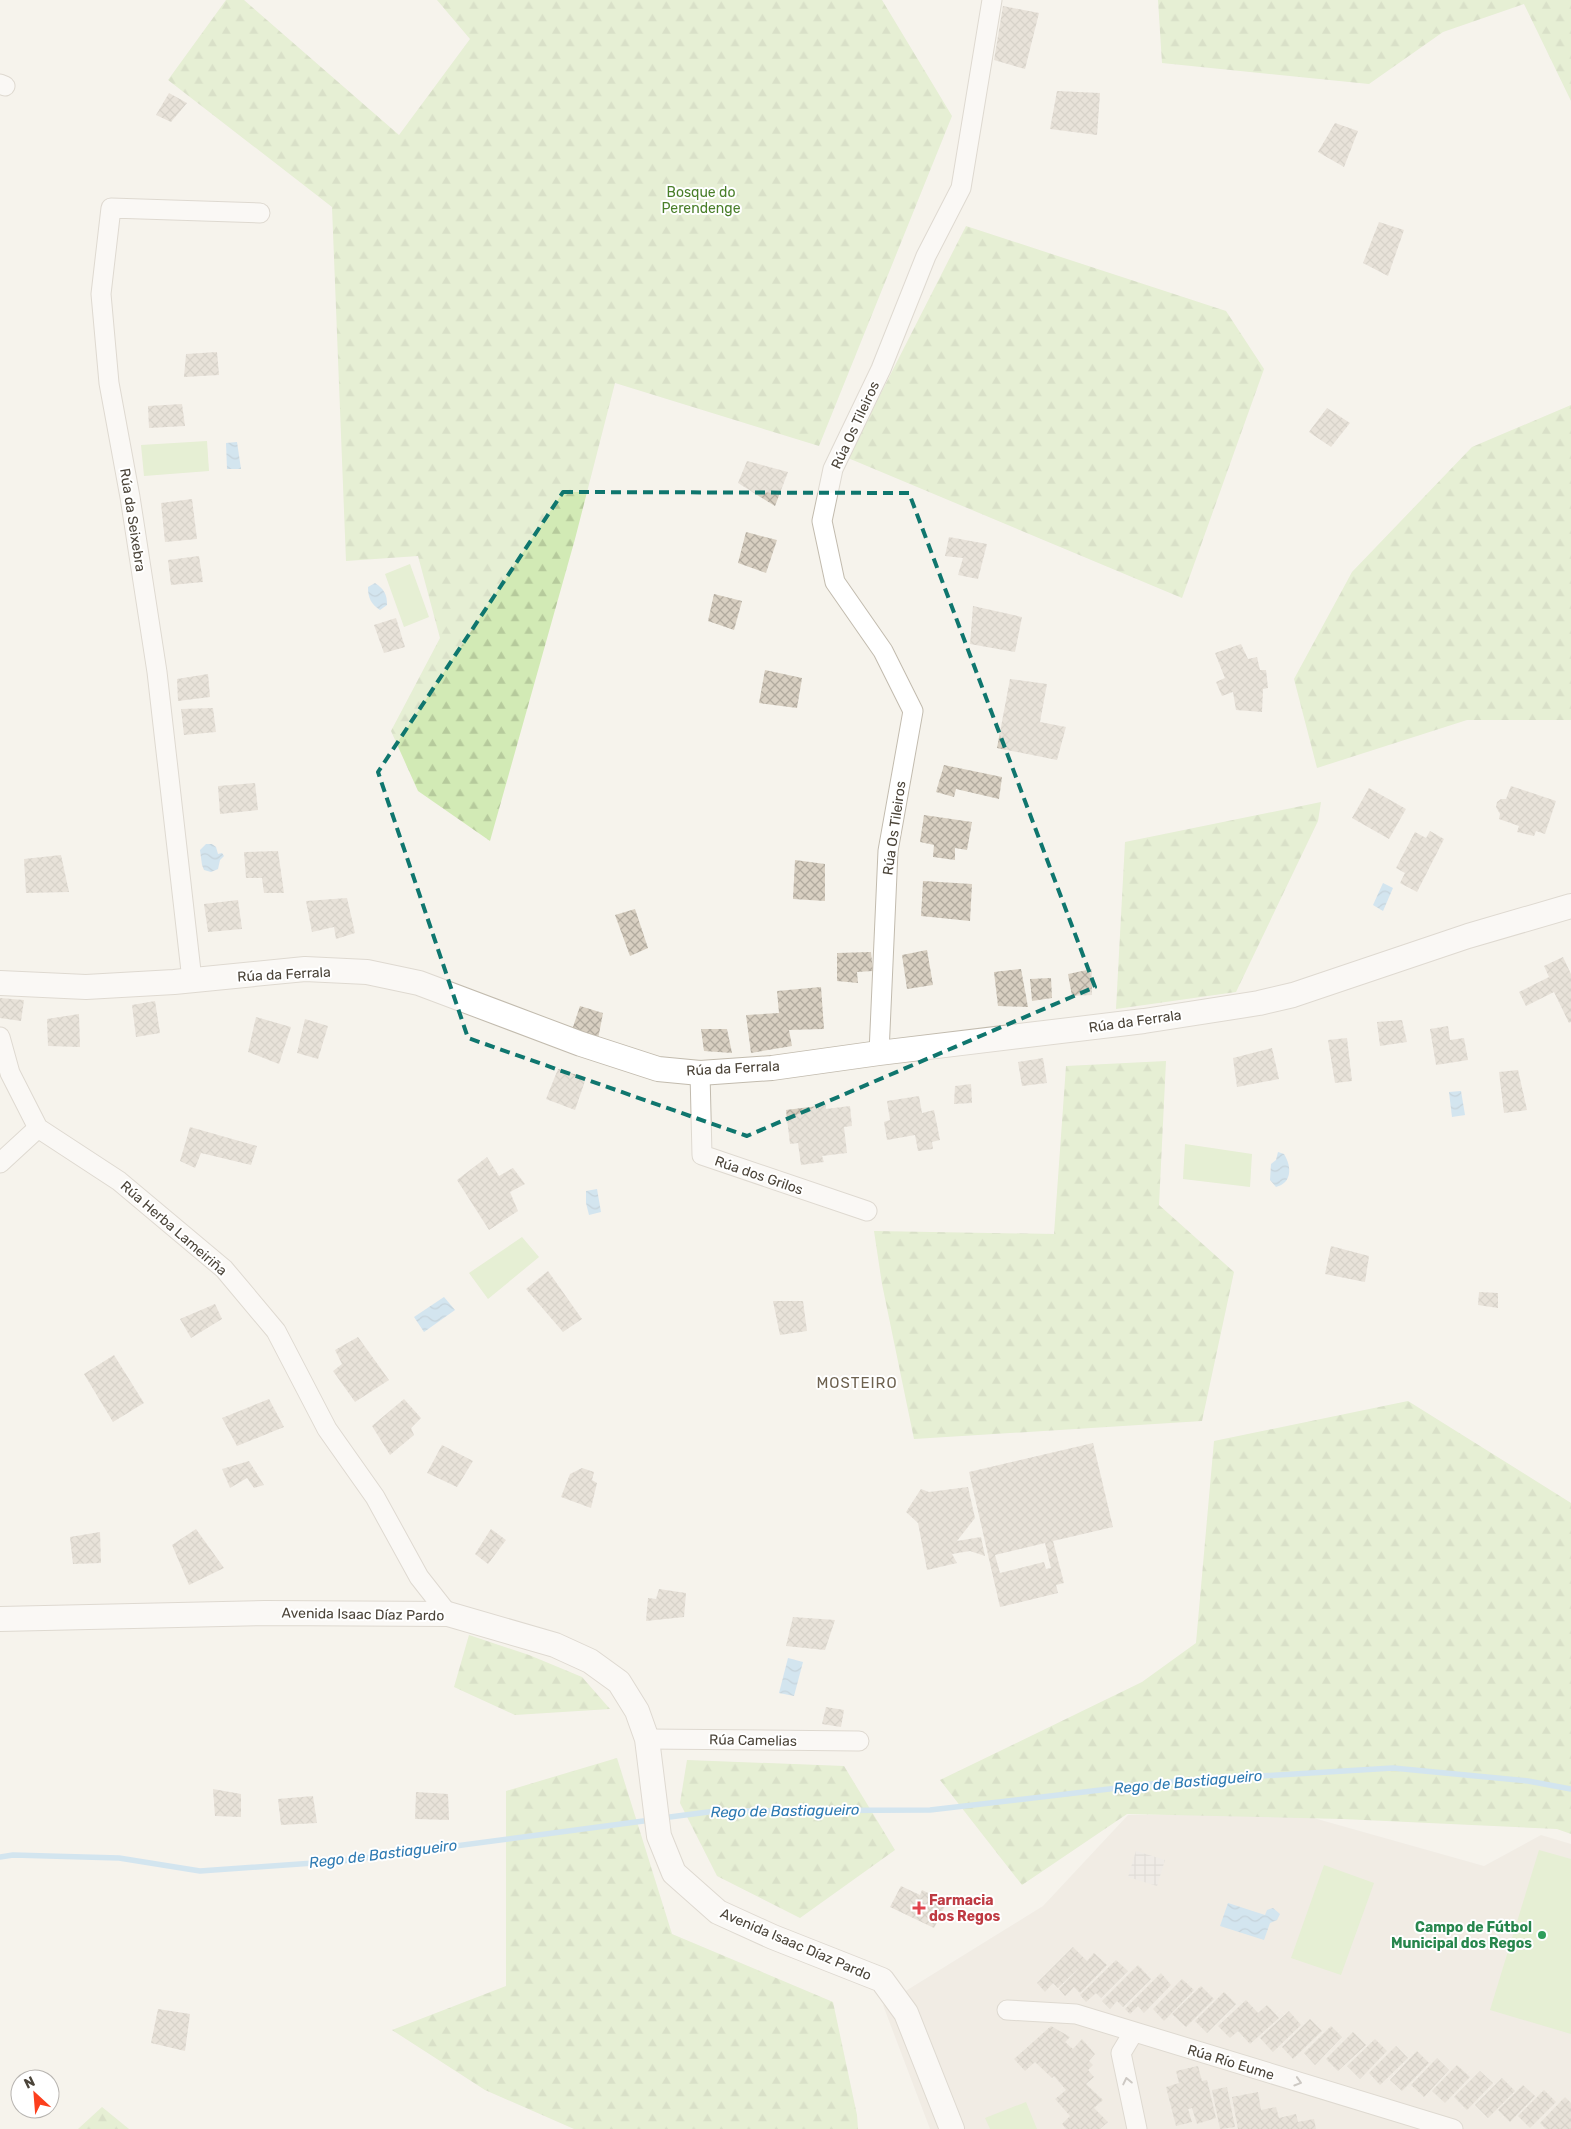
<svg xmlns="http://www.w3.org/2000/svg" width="1571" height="2129" font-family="Rubik,sans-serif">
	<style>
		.residential { fill: #eae5da }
		.industrial { fill: url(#industrial-grid) }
		.forest { fill: url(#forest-firs) }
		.pitch { fill: #d2eab5 }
		.water { fill: url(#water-waves) }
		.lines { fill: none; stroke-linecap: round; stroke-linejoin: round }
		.stream { stroke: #a9d4f2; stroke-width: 5.5 }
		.building { fill: url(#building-cross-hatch); fill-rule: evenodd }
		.minor-casing { stroke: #c2bbae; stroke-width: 21 }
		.tertiary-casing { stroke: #c2bbae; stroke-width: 26 }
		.minor { stroke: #fff; stroke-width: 19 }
		.tertiary { stroke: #fff; stroke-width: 24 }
		.oneway { stroke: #9c9892 }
		.marked { fill: none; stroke: #0f766e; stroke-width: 4; stroke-dasharray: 10 6; stroke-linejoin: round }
		.health-dot { fill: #e0444e; stroke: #fff; stroke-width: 2 }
		.leisure-dot { fill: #2e9e5b; stroke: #fff; stroke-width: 2 }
		.labels { text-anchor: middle; stroke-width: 4; stroke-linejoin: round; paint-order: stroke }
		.park-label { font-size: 14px; fill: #4a7f2a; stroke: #fff }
		.street-label { font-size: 14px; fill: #4b4439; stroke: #fff }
		.health-label { font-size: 14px; font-weight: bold; fill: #be3a42; stroke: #fff; text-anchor: start }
		.leisure-label { font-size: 14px; font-weight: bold; fill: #27864d; stroke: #fff; text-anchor: end }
		.neighbourhood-label { font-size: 15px; letter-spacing: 1px; fill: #6e6250; stroke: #fff }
		.water-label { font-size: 15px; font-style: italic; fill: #2e7ab2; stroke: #fff }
	</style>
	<defs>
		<pattern id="industrial-grid" width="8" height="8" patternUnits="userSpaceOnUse" patternTransform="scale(1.25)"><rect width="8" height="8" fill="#e6e2dd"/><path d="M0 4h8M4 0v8" fill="none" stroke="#c7c3be"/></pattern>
		<pattern id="forest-firs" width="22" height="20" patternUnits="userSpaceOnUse" patternTransform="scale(1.25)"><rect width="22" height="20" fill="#d2eab5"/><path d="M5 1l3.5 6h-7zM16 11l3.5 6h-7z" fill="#b6ca9c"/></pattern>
		<pattern id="water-waves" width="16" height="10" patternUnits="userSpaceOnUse" patternTransform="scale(1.25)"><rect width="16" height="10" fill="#a9d4f2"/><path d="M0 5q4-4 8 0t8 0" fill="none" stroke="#8caec5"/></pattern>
		<pattern id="building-cross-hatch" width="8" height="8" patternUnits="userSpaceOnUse" patternTransform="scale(1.25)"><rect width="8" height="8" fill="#d8cfc1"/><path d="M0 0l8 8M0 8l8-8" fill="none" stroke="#b1aa9e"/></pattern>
	</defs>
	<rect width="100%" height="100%" fill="#f6f3ec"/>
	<polygon class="residential" points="1128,1815 1303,1815 1484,1866 1541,1835 1571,1844 1571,2129 930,2129 883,2005 1043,1906"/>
	<polygon class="industrial" points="1136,1851 1165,1860 1157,1886 1128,1877"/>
	<g class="forest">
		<polygon points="226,0 244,0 399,135 470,39 437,0 882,0 952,116 819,446 615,383 575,539 490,841 418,791 391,731 440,638 418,556 346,561 332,207 168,80"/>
		<polygon points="1158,0 1571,0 1571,101 1524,4 1443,32 1369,84 1162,63"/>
		<polygon points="966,226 1226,311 1264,369 1182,598 848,458"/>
		<polygon points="1571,405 1571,720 1467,720 1317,768 1294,679 1352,572 1472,447"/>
		<polygon points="1321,802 1318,821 1236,992 1116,1009 1125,842"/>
		<polygon points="1166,1061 1159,1205 1234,1272 1202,1421 914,1439 882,1284 874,1231 1054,1234 1066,1066"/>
		<polygon points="1408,1401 1571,1503 1571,1834 1557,1829 1343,1819 1127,1814 1022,1885 940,1780 1142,1682 1196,1643 1214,1441"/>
		<polygon points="469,1635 529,1655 582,1677 610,1709 515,1715 454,1687"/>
		<polygon points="617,1758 672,1934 833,2002 857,2115 858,2129 574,2129 485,2090 392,2030 506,1986 506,1791"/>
		<polygon points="687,1760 844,1766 895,1850 800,1918 717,1876 680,1803"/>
		<polygon points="102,2107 129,2129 78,2129"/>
	</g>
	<g class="pitch">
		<polygon points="207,441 209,471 144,476 141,445"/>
		<polygon points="410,564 429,617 404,627 385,574"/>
		<polygon points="1185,1144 1252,1154 1250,1187 1183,1179"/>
		<polygon points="522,1237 539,1257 488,1299 469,1273"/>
		<polygon points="1539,1850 1571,1859 1571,2034 1490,2010"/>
		<polygon points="1324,1865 1374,1883 1341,1975 1291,1958"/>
		<polygon points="1026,2102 1037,2129 990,2129 985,2118"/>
	</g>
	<g class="water">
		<polygon points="237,442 241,469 227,469 226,443"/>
		<path d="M375,583C384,589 387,594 387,605L380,610C371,604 368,598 368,587Z"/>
		<polygon points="206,844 212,844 216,847 218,854 222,853 224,856 220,860 218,869 211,872 204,870 202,865 200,850"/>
		<polygon points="1383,883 1393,888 1383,911 1373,905"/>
		<polygon points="1461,1091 1465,1115 1452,1117 1449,1092"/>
		<path d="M1278,1152L1284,1154C1292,1167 1292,1183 1276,1187L1270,1180L1271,1164L1276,1160Z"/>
		<polygon points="597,1189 601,1212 589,1215 586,1203 586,1191"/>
		<polygon points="444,1297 455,1310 424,1332 414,1317"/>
		<polygon points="788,1658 803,1662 794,1696 779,1693"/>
		<polygon points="1228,1903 1265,1915 1267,1910 1273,1908 1280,1914 1277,1920 1270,1923 1264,1940 1220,1926"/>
	</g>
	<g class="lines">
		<g class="stream">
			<polyline points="662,1818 716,1811 930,1810 1177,1781 1393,1768 1528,1781 1571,1789"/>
			<polyline points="0,1857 13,1855 119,1858 200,1871 342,1861 651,1820"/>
		</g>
	</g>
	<g class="building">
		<polygon points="1003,6 1039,13 1025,69 994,60"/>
		<polygon points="1057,91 1100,93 1097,135 1050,129"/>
		<polygon points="169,93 187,103 171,122 156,115"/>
		<polygon points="1335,123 1358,131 1344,167 1318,152"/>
		<polygon points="1379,222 1404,230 1388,276 1363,263"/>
		<polygon points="217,352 219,375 184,377 186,354"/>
		<polygon points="182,404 185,426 149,428 148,406"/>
		<polygon points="1327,408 1350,423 1331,447 1309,432"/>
		<polygon points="747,461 788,472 775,506 738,483"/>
		<polygon points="192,499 197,539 165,542 161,503"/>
		<polygon points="746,532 777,540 766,573 738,563"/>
		<polygon points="949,537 987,544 978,579 958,575 963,558 945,556"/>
		<polygon points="199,556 203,582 171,585 168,560"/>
		<polygon points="714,594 742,601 734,630 708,621"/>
		<polygon points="973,606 1022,617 1015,652 970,644"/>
		<polygon points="396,618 405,647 384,653 374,625"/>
		<polygon points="1241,644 1248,659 1257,657 1260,670 1266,670 1268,688 1263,689 1262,712 1236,710 1233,692 1222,696 1216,682 1225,678 1215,653"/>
		<polygon points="765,670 802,678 797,708 759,703"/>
		<polygon points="208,674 210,697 178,701 177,679"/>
		<polygon points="1010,679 1047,684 1040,722 1066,727 1057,760 997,748"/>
		<polygon points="213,708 216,732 184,735 181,709"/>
		<polygon points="944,765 1002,777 999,799 956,789 954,797 936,792"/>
		<polygon points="255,783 258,810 220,814 218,786"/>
		<polygon points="1511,786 1556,801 1545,834 1536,831 1534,836 1517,832 1519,826 1499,819 1500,814 1496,807 1497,802 1501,799 1506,799"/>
		<polygon points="1369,788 1406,809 1389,839 1352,818"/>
		<polygon points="924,815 972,822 967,850 955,848 955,860 933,857 934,845 920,842"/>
		<polygon points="1430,831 1444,839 1417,892 1400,883 1405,873 1396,868 1415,832 1426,838"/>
		<polygon points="278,851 284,893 264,893 262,878 246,878 244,852"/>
		<polygon points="61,855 69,892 26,893 24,859"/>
		<polygon points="795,860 825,864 825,901 793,899"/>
		<polygon points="923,881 972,884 970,921 921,916"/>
		<polygon points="347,898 355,933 336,939 334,927 312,932 306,901"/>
		<polygon points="238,900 242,929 208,932 204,904"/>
		<polygon points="635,909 648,948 630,956 615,915"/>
		<polygon points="927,950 933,985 907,989 902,955"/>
		<polygon points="871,952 873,971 857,972 858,983 837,981 837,953"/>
		<polygon points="1563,957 1571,974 1571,1022 1569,1023 1554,992 1526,1006 1519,992 1549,977 1544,966"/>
		<polygon points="1021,969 1028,1007 998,1006 994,972"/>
		<polygon points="1092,969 1092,995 1072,996 1068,974"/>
		<polygon points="1051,978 1052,998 1032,1001 1030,979"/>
		<polygon points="821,987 824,1029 789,1030 792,1046 751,1053 746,1015 779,1013 777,991"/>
		<polygon points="0,998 24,1000 21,1021 0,1018"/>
		<polygon points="155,1001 160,1033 136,1037 132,1005"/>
		<polygon points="580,1006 603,1013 598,1039 572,1030"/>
		<polygon points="79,1014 80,1047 48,1046 47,1019"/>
		<polygon points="256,1017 291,1027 279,1064 248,1052"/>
		<polygon points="305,1019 328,1026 318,1059 297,1053"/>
		<polygon points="1402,1020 1407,1042 1380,1046 1377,1022"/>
		<polygon points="1448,1026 1450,1040 1464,1038 1468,1060 1436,1065 1430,1029"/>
		<polygon points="701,1029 727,1029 732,1053 704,1051"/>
		<polygon points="1347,1038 1352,1081 1335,1083 1328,1040"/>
		<polygon points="1272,1048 1279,1079 1237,1087 1233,1058"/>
		<polygon points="1043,1058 1047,1083 1022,1086 1018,1062"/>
		<polygon points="558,1069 586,1078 575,1110 546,1099"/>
		<polygon points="1518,1070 1527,1110 1504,1113 1499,1072"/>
		<polygon points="971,1084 972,1103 954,1104 955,1086"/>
		<polygon points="919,1096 922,1113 934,1110 940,1140 932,1142 933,1149 918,1151 915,1135 887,1140 884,1122 890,1120 887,1101"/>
		<polygon points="826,1105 826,1109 850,1106 852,1126 844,1127 847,1153 822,1156 824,1162 801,1165 798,1143 790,1144 786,1110"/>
		<polygon points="190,1127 257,1146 251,1165 201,1153 195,1168 180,1161"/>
		<polygon points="487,1157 499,1176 513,1168 525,1184 510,1192 518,1211 489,1230 457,1180"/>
		<polygon points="1331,1246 1369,1256 1365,1282 1325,1274"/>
		<polygon points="548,1271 582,1319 563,1332 526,1289"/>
		<polygon points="1479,1292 1498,1293 1498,1308 1478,1305"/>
		<polygon points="773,1301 803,1301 807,1331 780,1335"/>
		<polygon points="215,1304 222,1319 191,1338 180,1319"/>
		<polygon points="358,1337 389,1380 355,1402 333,1371 342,1364 335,1350"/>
		<polygon points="114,1355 144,1403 113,1422 84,1374"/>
		<polygon points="269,1399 284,1427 237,1446 222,1418"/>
		<polygon points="404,1399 421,1418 411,1428 414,1435 390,1455 372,1426"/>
		<path d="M1093,1443L1113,1527L1053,1541L1064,1583L1056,1585L1058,1593L1000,1607L969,1472ZM1045,1543L1051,1568L1046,1569L1044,1562L1000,1573L995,1555Z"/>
		<polygon points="442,1445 473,1461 457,1487 427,1473"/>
		<polygon points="249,1461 264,1485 254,1488 247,1478 230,1488 222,1469"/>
		<polygon points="582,1468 594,1472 592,1480 597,1483 591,1508 561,1497 570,1474"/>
		<polygon points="968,1487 975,1518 957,1541 981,1537 985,1556 970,1551 952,1554 957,1563 927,1570 918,1523 906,1512 921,1489 929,1492"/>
		<polygon points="196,1529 224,1568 189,1585 172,1545"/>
		<polygon points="491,1529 506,1540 488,1564 475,1554"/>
		<polygon points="100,1532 101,1563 73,1564 70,1537"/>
		<polygon points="659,1589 686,1593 684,1617 646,1621 648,1598 656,1599"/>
		<polygon points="793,1617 835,1620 825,1650 786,1646"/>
		<polygon points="826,1707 844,1710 841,1727 822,1724"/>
		<polygon points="213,1789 241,1794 241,1817 215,1816"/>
		<polygon points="416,1792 448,1794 449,1820 415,1819"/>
		<polygon points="313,1796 317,1823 281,1825 278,1799"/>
		<polygon points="901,1886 920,1895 922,1890 947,1902 934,1928 890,1907"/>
		<polygon points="1073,1947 1087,1961 1094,1953 1107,1965 1080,1993 1074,1987 1065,1996 1059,1989 1081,1966 1058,1988 1053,1983 1045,1992 1037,1983"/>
		<polygon points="1116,1960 1128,1971 1101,1998 1096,1993 1086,2002 1080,1995"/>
		<polygon points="1138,1965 1151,1979 1123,2007 1117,2001 1110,2009 1102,2001"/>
		<polygon points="1161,1973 1171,1985 1144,2013 1138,2006 1130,2014 1125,2009"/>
		<polygon points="1182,1979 1194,1990 1164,2021 1153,2009"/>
		<polygon points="1201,1986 1214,1999 1186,2027 1172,2014"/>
		<polygon points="1224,1992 1236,2004 1207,2033 1195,2021"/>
		<polygon points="1246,2000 1258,2013 1267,2005 1279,2018 1250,2044 1238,2031 1230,2038 1218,2026"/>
		<polygon points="158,2009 190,2014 185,2051 151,2043"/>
		<polygon points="1289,2011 1301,2025 1273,2052 1260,2038"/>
		<polygon points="1310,2019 1322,2031 1293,2059 1282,2047"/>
		<polygon points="1051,2026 1070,2037 1065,2042 1073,2049 1082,2039 1095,2054 1089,2061 1093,2065 1088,2070 1094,2077 1086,2084 1103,2100 1094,2108 1108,2122 1100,2129 1066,2129 1062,2124 1070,2116 1055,2099 1066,2090 1054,2076 1052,2078 1035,2062 1025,2071 1014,2059"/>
		<polygon points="1331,2026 1342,2037 1315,2065 1304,2053"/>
		<polygon points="1353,2032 1366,2045 1338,2071 1326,2059"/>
		<polygon points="1375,2039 1387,2051 1360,2079 1347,2066"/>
		<polygon points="1396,2046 1408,2058 1380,2085 1369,2073"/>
		<polygon points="1417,2051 1429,2063 1402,2091 1390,2080"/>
		<polygon points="1437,2058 1449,2070 1424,2097 1411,2085"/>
		<polygon points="1457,2065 1470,2077 1445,2103 1432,2091"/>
		<polygon points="1198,2066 1202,2081 1207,2080 1216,2118 1197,2124 1192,2108 1188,2109 1192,2122 1176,2126 1166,2087 1179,2083 1176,2071"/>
		<polygon points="1480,2071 1493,2083 1467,2110 1454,2097"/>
		<polygon points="1502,2078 1515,2091 1488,2118 1475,2105"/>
		<polygon points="1523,2085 1535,2096 1510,2122 1498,2110"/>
		<polygon points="1227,2087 1235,2127 1220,2129 1212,2090"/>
		<polygon points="1544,2090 1556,2102 1530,2128 1518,2116"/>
		<polygon points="1258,2092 1261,2110 1276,2107 1279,2118 1296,2114 1298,2122 1314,2119 1316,2129 1238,2129 1232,2097"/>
		<polygon points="1565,2097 1571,2103 1571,2129 1546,2129 1540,2123"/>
	</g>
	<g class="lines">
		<g class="minor-casing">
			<g id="minor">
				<polyline points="0,84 5,86"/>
				<polyline points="192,980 157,672 130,497 109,383 101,294 111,208 260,213"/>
				<polyline points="0,1037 10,1073 38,1128 119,1181 224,1269 276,1331 327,1429 375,1497 419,1577 448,1614"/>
				<polyline points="879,1053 888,851 913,711 883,651 835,582 822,521 833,469 881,369 926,256 961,188 992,0"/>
				<polyline points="700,1073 702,1155 867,1211"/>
				<polyline points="0,1163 38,1128"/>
				<polyline points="647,1739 859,1741"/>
				<polyline points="1007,2010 1076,2014 1453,2129"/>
				<polyline points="1133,2033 1121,2053 1137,2129"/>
			</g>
		</g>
		<g class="tertiary-casing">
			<g id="tertiary">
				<polyline points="0,983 86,987 174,982 305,969 367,972 419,983 581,1044 658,1069 700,1073 772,1068 879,1053 1144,1021 1259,1003 1293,995 1468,936 1571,906"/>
				<polyline points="0,1619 265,1613 448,1614 555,1645 590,1661 619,1682 637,1711 647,1739 659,1836 674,1873 718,1912 773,1937 882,1980 906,2013 952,2129"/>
			</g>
		</g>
		<use href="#minor" class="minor"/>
		<use href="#tertiary" class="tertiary"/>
	</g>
	<defs><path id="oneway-chevron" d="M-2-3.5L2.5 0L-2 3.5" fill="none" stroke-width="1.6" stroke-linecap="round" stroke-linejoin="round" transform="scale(1.25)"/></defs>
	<g class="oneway">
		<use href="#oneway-chevron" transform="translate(1127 2081) rotate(-102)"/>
		<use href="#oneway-chevron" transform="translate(1298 2082) rotate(17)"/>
	</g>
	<path d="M0 0H1571V2129H0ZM563,492L909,493L1095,987L747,1136L468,1038L378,772Z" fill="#f6f3ec" fill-opacity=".55" fill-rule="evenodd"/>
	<path class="marked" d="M563,492L909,493L1095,987L747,1136L468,1038L378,772Z"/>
	<path class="health-dot" d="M916.5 1900.5h5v5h5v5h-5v5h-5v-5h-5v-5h5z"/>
	<circle class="leisure-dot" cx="1542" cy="1935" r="5"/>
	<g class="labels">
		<g class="park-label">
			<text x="701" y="197">Bosque do<tspan x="701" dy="16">Perendenge</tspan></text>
		</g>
		<g class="street-label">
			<text transform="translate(855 425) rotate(-65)" y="5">Rúa Os Tileiros</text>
			<text transform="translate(133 520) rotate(81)" y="5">Rúa da Seixebra</text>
			<text transform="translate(894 828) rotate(-82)" y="5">Rúa Os Tileiros</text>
			<text transform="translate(284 974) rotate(-3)" y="5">Rúa da Ferrala</text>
			<text transform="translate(1135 1021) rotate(-8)" y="5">Rúa da Ferrala</text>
			<text transform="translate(733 1068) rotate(-3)" y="5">Rúa da Ferrala</text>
			<text transform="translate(759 1175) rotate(19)" y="5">Rúa dos Grilos</text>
			<text transform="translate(174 1228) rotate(41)" y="5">Rúa Herba Lameiriña</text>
			<text transform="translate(363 1614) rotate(1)" y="5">Avenida Isaac Díaz Pardo</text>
			<text transform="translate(753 1740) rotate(1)" y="5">Rúa Camelias</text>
			<text transform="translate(796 1944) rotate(23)" y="5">Avenida Isaac Díaz Pardo</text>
			<text transform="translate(1231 2062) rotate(17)" y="5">Rúa Río Eume</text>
		</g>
		<g class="health-label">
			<text x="929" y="1905">Farmacia<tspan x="929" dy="16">dos Regos</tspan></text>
		</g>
		<g class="leisure-label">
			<text x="1532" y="1932">Campo de Fútbol<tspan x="1532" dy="16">Municipal dos Regos</tspan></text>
		</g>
		<g class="neighbourhood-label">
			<text x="857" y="1388">MOSTEIRO</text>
		</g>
		<g class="water-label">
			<text transform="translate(1188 1782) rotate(-5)" y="5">Rego de Bastiagueiro</text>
			<text transform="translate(785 1811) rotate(-1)" y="5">Rego de Bastiagueiro</text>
			<text transform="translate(383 1854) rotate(-7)" y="5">Rego de Bastiagueiro</text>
		</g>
	</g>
	<g transform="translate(35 2094) rotate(334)"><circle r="24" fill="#ffffff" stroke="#b7b4b0"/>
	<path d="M0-4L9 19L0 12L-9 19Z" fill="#fc3f1d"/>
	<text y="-8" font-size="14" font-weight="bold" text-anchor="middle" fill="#4b4439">N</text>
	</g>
</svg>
